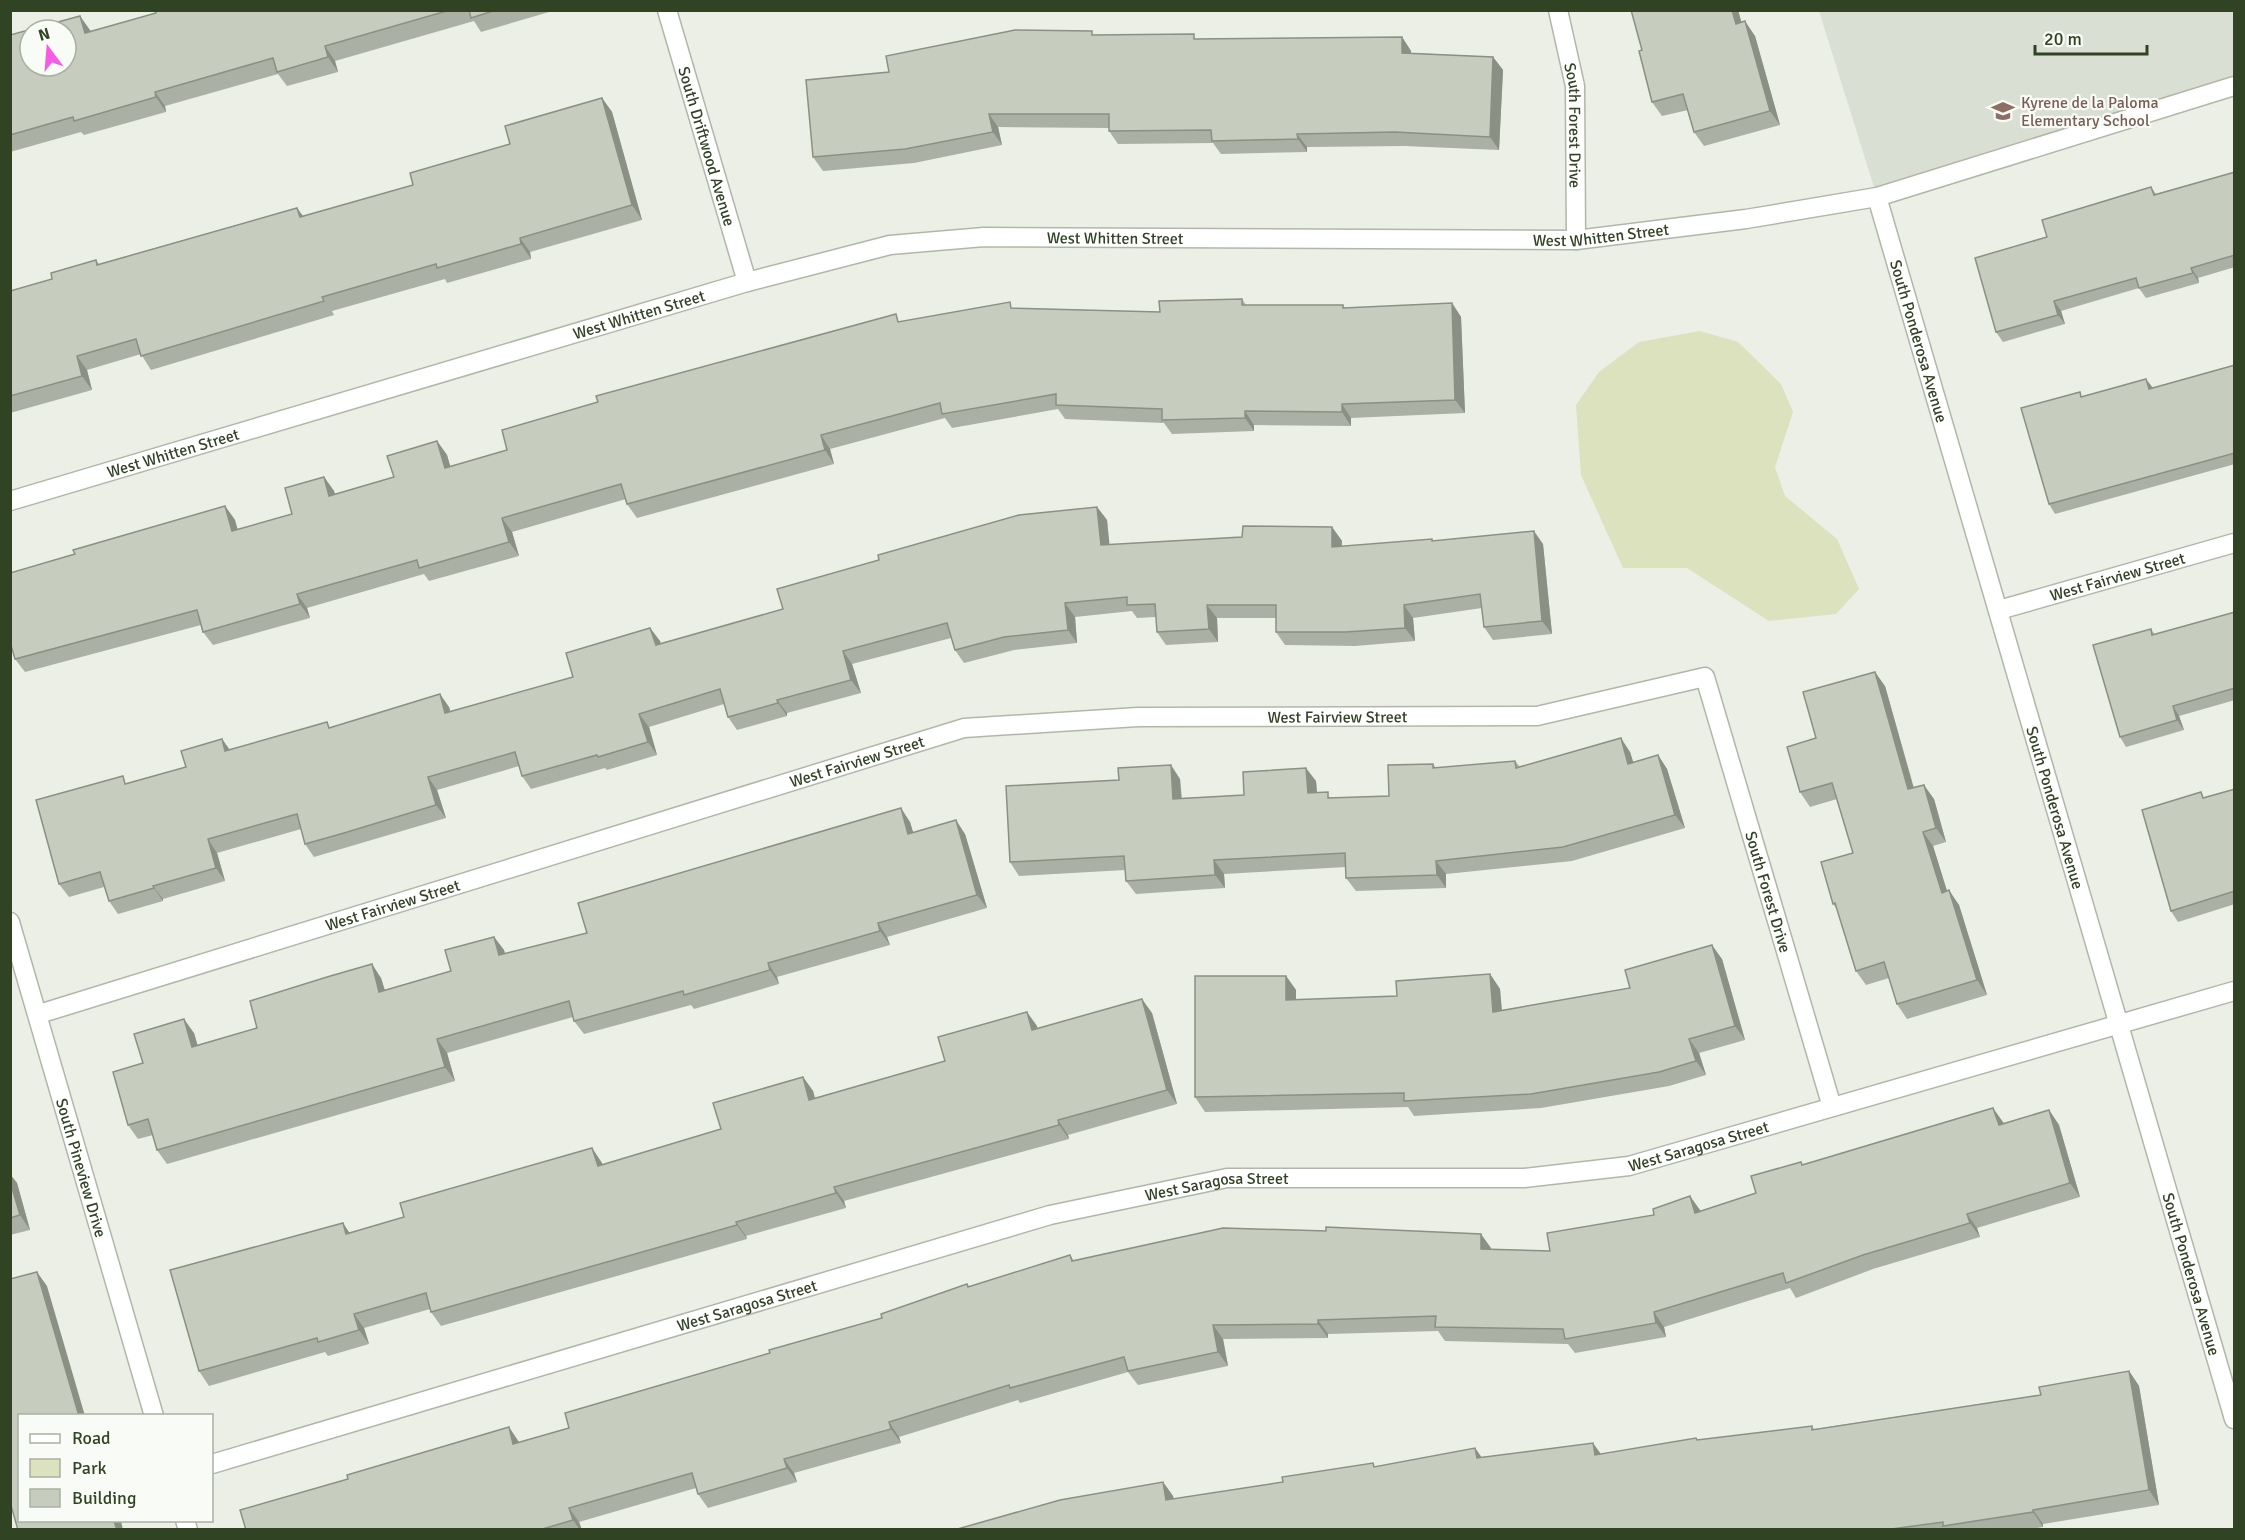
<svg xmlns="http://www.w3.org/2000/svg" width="2245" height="1540" font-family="Signika,sans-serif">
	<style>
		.built { fill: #dadfd4 }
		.green { fill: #dce1be }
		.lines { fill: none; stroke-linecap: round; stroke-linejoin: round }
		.minor-casing { stroke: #afb8a8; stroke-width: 21 }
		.tertiary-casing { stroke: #afb8a8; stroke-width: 21 }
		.minor { stroke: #fff; stroke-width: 18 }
		.tertiary { stroke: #fff; stroke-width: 18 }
		.wall { fill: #aab0a3 }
		.shaded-wall { fill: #8b9085 }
		.building { fill: #c6cdbe; stroke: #8b9085; stroke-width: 1.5; fill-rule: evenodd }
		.labels { text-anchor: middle; stroke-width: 4.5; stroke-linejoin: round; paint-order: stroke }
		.education-label { font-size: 16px; fill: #785e54; stroke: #f9fbf7; text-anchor: start }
		.street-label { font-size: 16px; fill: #304323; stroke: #f9fbf7 }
	</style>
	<rect width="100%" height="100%" fill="#ebefe6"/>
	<polygon class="built" points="1819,11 2234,11 2234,86 1877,197"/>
	<polygon class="green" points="1700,331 1738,342 1781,384 1793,412 1775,467 1785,496 1837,539 1859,589 1836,614 1769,621 1687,568 1623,568 1581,475 1576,405 1599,372 1639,342"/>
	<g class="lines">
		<g class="minor-casing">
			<g id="minor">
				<path id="s1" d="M1558,10L1575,86L1576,240"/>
				<path id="s2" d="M1877,197L2234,1419"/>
				<path id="s3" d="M1999,610L2234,543"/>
				<path id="s4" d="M10,922L154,1416"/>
				<path id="s5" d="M39,1014L964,728L1138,717L1537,716L1705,677L1832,1107"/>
				<path id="s6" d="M212,1464L1050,1215L1227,1178H1524L1629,1166L2234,991"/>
				<polyline points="185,1520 188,1530"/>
			</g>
		</g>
		<g class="tertiary-casing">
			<g id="tertiary">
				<path id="s7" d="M667,10L747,282"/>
				<path id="s8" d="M10,501L747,282L890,245L984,237L1576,240L1746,219L1877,197L2234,86"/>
			</g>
		</g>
		<use href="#minor" class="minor"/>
		<use href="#tertiary" class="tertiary"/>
	</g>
	<g class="wall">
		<polygon points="155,10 556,10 481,32 474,21 335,61 338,72 287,86 278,74 165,106 166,112 84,135 81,132 10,152 10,35 90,30 91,32 156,13"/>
		<polygon points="1631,10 1738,10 1741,22 1755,36 1780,125 1704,146 1694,132 1688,110 1662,116 1652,102 1642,50"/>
		<polygon points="1095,35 1197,39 1402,37 1411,51 1411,53 1493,57 1503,70 1499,150 1404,146 1307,147 1307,152 1221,154 1213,143 1118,144 1109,131 1109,128 998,127 1002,145 914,163 823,171 813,157 889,72"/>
		<polygon points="602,98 612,112 642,220 530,252 531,259 447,283 445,279 332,311 334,315 151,370 141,354 87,370 92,390 10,413 10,291 52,279 96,260 99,264 297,208 303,216 413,185 510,144"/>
		<polygon points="2235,172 2235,267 2198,278 2199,283 2146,298 2139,288 2061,311 2065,324 2003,342 1996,332 2047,237 2151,187 2156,194"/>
		<polygon points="1242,299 1246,305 1343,305 1345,308 1452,303 1461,317 1465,413 1351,418 1351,426 1254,425 1254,431 1172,434 1164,423 1065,419 1058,409 952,428 945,418 830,449 834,464 637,518 627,504 626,499 512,532 519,556 429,581 424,574 307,608 310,618 213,645 203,632 201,625 25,672 15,659 75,554 225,506 235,520 237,530 292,514 324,477 334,491 335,494 394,477 437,441 447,455 450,467 507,450 901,322 1013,308 1160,312"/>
		<polygon points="2235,365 2235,464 2055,514 2049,504 2083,397 2153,388"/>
		<polygon points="1097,507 1107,520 1109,545 1242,537 1332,527 1342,541 1341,546 1433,541 1543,544 1552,634 1493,640 1484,627 1482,608 1413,618 1415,641 1355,646 1285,645 1276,632 1276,618 1217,618 1218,642 1166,645 1157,632 1156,617 1137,618 1132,611 1075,617 1077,643 1014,650 964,663 955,650 951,638 852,664 861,693 787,713 787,716 737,730 728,717 724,704 649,727 657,755 607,770 605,768 531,789 522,776 519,766 437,790 446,818 314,857 305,844 301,829 217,853 225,881 163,899 163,901 118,914 109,901 104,887 69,897 59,884 128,783 186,767 222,739 230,750 331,727 449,707 450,712 573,677 650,628 660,641 661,644 783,609"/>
		<polygon points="2235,612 2235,700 2179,716 2184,730 2126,747 2120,737 2151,629 2155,635"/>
		<polygon points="1885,686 1914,788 1934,799 1946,842 1933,846 1947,891 1959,905 1987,995 1907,1019 1897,1004 1889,978 1866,985 1856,971 1837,909 1833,904 1853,853 1837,799 1810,807 1800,792 1816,738"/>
		<polygon points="1630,752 1633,762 1658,755 1667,769 1685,828 1572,861 1446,874 1446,888 1356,891 1346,878 1346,867 1224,874 1225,888 1136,894 1126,881 1125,870 1019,876 1010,862 1119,780 1180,779 1182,798 1244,795 1316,781 1317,792 1332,798 1389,796 1433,764 1436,768 1515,761 1520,767"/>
		<polygon points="2235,789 2235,904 2178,922 2171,911 2205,797"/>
		<polygon points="910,822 913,833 965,834 987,908 887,937 890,945 777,977 779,984 694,1009 691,1005 584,1034 574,1021 573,1017 447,1053 455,1081 167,1164 157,1150 153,1135 138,1139 128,1125 143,1063 194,1033 197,1045 257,1028 381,978 385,990 451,971 494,937 504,950 505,954 587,933"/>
		<polygon points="1722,959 1745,1040 1699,1053 1706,1075 1669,1086 1541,1108 1414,1116 1408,1107 1205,1112 1195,1097 1286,976 1296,990 1296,1000 1397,996 1490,974 1500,989 1502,1010 1630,988"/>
		<polygon points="1152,1013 1177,1104 1068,1135 1069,1139 844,1201 846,1208 746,1236 747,1239 441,1326 431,1312 430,1309 364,1328 369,1344 328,1356 325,1352 209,1386 199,1371 350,1233 404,1217 592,1148 603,1165 721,1129 803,1077 813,1091 815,1098 945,1061 1037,1026 1037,1029"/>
		<polygon points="2049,1110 2059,1125 2080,1197 1977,1228 1980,1237 1873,1269 1796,1298 1790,1288 1664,1327 1666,1337 1575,1353 1568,1344 1445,1341 1438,1331 1328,1334 1328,1338 1223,1339 1228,1366 1138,1385 1128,1372 1020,1403 1018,1400 899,1437 901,1443 794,1473 797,1482 708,1508 698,1494 696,1488 579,1522 582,1530 246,1530 569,1428 770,1353 882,1318 967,1284 970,1287 1070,1255 1074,1261 1491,1248 1491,1250 1550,1251 1700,1211 1756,1193 1801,1162 1803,1165 2003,1122 2004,1124"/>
		<polygon points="10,1174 17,1183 30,1230 10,1235"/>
		<polygon points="2129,1371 2139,1386 2159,1505 2043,1524 2043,1527 2024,1530 954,1530 1163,1482 1173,1496 1174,1499 1376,1467 1475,1448 1481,1457 1601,1454 1698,1440 1812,1426 1814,1429 2041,1395"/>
	</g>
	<g class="shaded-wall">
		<polygon points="1732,10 1738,10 1746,38 1736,24"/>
		<polygon points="80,16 90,30 95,47 85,33"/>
		<polygon points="1745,21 1755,36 1780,125 1770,111"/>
		<polygon points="1402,37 1411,51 1411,66 1402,53"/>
		<polygon points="325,46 335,61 338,72 328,57"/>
		<polygon points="1493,57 1503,70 1499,150 1490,137"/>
		<polygon points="155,92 165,106 166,112 156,97"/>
		<polygon points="602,98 612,112 642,220 632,205"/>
		<polygon points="989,114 998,127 1002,145 993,132"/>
		<polygon points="1297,134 1307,147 1307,152 1298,139"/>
		<polygon points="297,208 307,222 300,217"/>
		<polygon points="520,238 530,252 531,259 521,244"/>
		<polygon points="2191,268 2198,278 2199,283 2193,273"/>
		<polygon points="2054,301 2061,311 2065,324 2058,315"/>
		<polygon points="1452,303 1461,317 1465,413 1455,400"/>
		<polygon points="77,356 87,370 92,390 82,376"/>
		<polygon points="2146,379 2153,388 2149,389"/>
		<polygon points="1342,404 1351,418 1351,426 1342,412"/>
		<polygon points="1245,411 1254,425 1254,431 1245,418"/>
		<polygon points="821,435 830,449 834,464 825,450"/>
		<polygon points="437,441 447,455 455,482 445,468"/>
		<polygon points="324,477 334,491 339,509 329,496"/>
		<polygon points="225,506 235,520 242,545 232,531"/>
		<polygon points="1097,507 1107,520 1111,559 1101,545"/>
		<polygon points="502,518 512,532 519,556 509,542"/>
		<polygon points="1332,527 1342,541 1341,560 1332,547"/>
		<polygon points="1534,531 1543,544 1552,634 1542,621"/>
		<polygon points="297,594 307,608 310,618 300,604"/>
		<polygon points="1065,603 1075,617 1077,643 1068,630"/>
		<polygon points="1207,605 1217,618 1218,642 1209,629"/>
		<polygon points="1404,605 1413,618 1415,641 1405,628"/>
		<polygon points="650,628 660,641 665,658 656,645"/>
		<polygon points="843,651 852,664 861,693 851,680"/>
		<polygon points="1875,672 1885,686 1918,804 1908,789"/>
		<polygon points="440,694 449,707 455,727 445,713"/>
		<polygon points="777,700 787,713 787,716 778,703"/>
		<polygon points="2173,706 2179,716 2184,730 2177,720"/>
		<polygon points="639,714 649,727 657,755 648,742"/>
		<polygon points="1621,738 1630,752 1638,777 1628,764"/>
		<polygon points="222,739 231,752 225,751"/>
		<polygon points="1658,755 1667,769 1685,828 1675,815"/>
		<polygon points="1171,765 1180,779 1182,813 1173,799"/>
		<polygon points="1306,768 1316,781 1318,806 1308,793"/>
		<polygon points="428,777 437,790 446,818 436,805"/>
		<polygon points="1924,785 1934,799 1946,842 1936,828"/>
		<polygon points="901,808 910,822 918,848 908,834"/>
		<polygon points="956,820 965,834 987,908 977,895"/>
		<polygon points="1923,832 1933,846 1952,907 1942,893"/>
		<polygon points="208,839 217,853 225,881 216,868"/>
		<polygon points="1214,860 1224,874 1225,888 1215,875"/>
		<polygon points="1436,861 1446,874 1446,888 1437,875"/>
		<polygon points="153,886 163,899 163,901 154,888"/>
		<polygon points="1949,890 1959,905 1987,995 1977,980"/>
		<polygon points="878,923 887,937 890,945 880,931"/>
		<polygon points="494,937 504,950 509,969 499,955"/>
		<polygon points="1712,945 1722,959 1745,1040 1735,1026"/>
		<polygon points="768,963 777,977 779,984 770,970"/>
		<polygon points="372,964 381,978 389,1005 379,992"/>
		<polygon points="1490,974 1500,989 1503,1026 1493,1012"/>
		<polygon points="1286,976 1296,990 1296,1014 1286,1000"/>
		<polygon points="1142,999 1152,1013 1177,1104 1167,1090"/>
		<polygon points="1027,1012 1037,1026 1042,1044 1032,1030"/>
		<polygon points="184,1019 194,1033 202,1060 192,1047"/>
		<polygon points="437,1039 447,1053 455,1081 445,1067"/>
		<polygon points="1689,1039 1699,1053 1706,1075 1696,1061"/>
		<polygon points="803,1077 813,1091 819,1114 809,1100"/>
		<polygon points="1993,1108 2003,1122 2009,1139 1999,1125"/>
		<polygon points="2049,1110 2059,1125 2080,1197 2070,1183"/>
		<polygon points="1058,1120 1068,1135 1069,1139 1059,1125"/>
		<polygon points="592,1148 602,1163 608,1180 598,1166"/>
		<polygon points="10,1174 17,1183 30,1230 20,1215 10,1181"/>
		<polygon points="834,1187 844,1201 846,1208 836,1193"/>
		<polygon points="1690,1196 1700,1210 1705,1227 1695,1213"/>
		<polygon points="1967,1214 1977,1228 1980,1237 1970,1223"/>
		<polygon points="736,1222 746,1236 747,1239 737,1225"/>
		<polygon points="343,1223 353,1238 346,1234"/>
		<polygon points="1481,1234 1491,1248 1491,1264 1481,1249"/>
		<polygon points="37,1272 47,1286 85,1416 79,1416"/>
		<polygon points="1654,1312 1664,1327 1666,1337 1656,1323"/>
		<polygon points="354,1314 364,1328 369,1344 359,1330"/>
		<polygon points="1318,1320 1328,1334 1328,1338 1318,1324"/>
		<polygon points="1213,1325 1223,1339 1228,1366 1218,1352"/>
		<polygon points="2129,1371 2139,1386 2159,1505 2149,1490"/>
		<polygon points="889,1422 899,1437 901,1443 891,1429"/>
		<polygon points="509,1427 519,1442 523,1458 513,1444"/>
		<polygon points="1593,1443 1603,1457 1595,1455"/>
		<polygon points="1475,1448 1485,1462 1477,1458"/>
		<polygon points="784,1459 794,1473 797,1482 787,1468"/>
		<polygon points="1163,1482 1173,1496 1176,1515 1166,1500"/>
		<polygon points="569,1508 579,1522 582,1530 580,1530 573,1520"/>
		<polygon points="2033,1510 2043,1524 2043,1527 2033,1512"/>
		<polygon points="114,1521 121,1521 123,1530 117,1530"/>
	</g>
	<g class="building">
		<path d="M155,10H450L325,46L328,57L277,72L273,58L155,92L156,97L74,121L73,117L10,135V35L80,16L85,33L156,13ZM30,30H66V66H30Z"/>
		<polygon points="469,10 496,10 471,18"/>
		<polygon points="1631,10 1732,10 1736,24 1745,21 1770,111 1694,132 1683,94 1652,102 1639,51 1642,50"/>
		<polygon points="1015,30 1092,31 1092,35 1194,34 1194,39 1402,37 1402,53 1493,57 1490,137 1395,132 1297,134 1298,139 1212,141 1211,130 1109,131 1109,114 989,114 993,132 905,149 813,157 806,80 889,72 886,56"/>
		<polygon points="602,98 632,205 520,238 521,244 437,268 436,264 322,297 324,301 141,356 136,339 77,356 82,376 10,396 10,291 52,279 51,273 96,260 97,265 297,208 300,217 413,185 410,173 510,144 505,126"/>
		<polygon points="2235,172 2235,255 2191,268 2193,273 2139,288 2136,278 2054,301 2058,315 1996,332 1975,258 2047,237 2042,220 2151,187 2154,195"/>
		<polygon points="1242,299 1242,305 1343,305 1343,308 1452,303 1455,400 1342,404 1342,412 1245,411 1245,418 1162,420 1162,409 1056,405 1056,394 942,414 940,403 821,435 825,450 627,504 621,484 502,518 509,542 419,568 417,560 297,594 300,604 203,632 197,610 15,659 10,642 10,573 75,554 73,550 225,506 232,531 292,514 285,488 324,477 329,496 394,477 387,456 437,441 445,468 507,450 502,430 598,402 596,396 896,314 898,322 1010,302 1011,308 1160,312 1159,301"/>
		<polygon points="2235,365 2235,453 2049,504 2021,408 2080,392 2081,397 2146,379 2149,389"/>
		<polygon points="1097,507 1101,545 1242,537 1243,526 1332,527 1332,547 1432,539 1432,541 1534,531 1542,621 1484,627 1480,594 1404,605 1405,628 1345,632 1276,632 1276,605 1207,605 1209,629 1157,632 1155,604 1127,605 1127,597 1065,603 1068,630 1004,637 955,650 947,623 843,651 851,680 777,700 778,703 728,717 720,689 639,714 648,742 598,757 597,755 522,776 515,752 428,777 436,805 344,833 305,844 297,814 208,839 216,868 153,886 154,888 109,901 100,872 59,884 36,800 123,776 125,784 186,767 181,751 222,739 225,751 327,722 329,728 440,694 445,713 573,677 566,653 650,628 656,645 783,609 777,589 879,560 878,555 1019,515"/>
		<polygon points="2235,612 2235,688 2173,706 2177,720 2120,737 2093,645 2151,629 2152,635"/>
		<polygon points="1875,672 1908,789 1924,785 1936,828 1923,832 1942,893 1949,890 1977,980 1897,1004 1884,962 1856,971 1835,903 1833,904 1821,862 1853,853 1832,783 1800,792 1787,747 1816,738 1803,692"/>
		<polygon points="1621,738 1628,764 1658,755 1675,815 1563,847 1436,861 1437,875 1346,878 1345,853 1214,860 1215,875 1126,881 1124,856 1010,862 1006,786 1119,780 1118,768 1171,765 1173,799 1244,795 1243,772 1306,768 1308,793 1328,792 1328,798 1389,796 1388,765 1433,764 1433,768 1515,761 1516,768"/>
		<polygon points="2235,789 2235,891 2171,911 2142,810 2201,792 2203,798"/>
		<polygon points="901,808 908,834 956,820 977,895 878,923 880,931 768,963 770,970 684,995 683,991 574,1021 569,1001 437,1039 445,1067 157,1150 148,1119 128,1125 113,1072 143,1063 134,1034 184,1019 192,1047 257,1028 250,1001 327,977 372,964 379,992 451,971 445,950 494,937 499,955 587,933 578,903"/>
		<polygon points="1712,945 1735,1026 1689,1039 1696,1061 1659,1072 1531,1094 1404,1101 1404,1093 1195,1097 1195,976 1286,976 1286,1000 1397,996 1396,981 1490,974 1493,1012 1630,988 1625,970"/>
		<polygon points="1142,999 1167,1090 1058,1120 1059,1125 834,1187 836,1193 736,1222 737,1225 431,1312 426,1293 354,1314 359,1330 318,1342 317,1338 199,1371 170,1270 343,1223 346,1234 404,1217 400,1203 592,1148 598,1166 721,1129 713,1103 803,1077 809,1100 945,1061 938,1037 1027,1012 1032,1030"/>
		<polygon points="1993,1108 1999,1125 2049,1110 2070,1183 1967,1214 1970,1223 1863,1255 1786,1283 1783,1273 1654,1312 1656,1323 1565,1339 1563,1329 1435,1327 1436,1316 1318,1320 1318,1324 1213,1325 1218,1352 1128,1371 1124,1357 1010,1388 1009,1385 889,1422 891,1429 784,1459 787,1468 698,1494 692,1473 569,1508 573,1520 539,1530 246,1530 240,1510 348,1479 347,1475 509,1427 513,1444 569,1428 565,1413 770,1353 769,1350 882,1318 881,1314 967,1284 968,1287 1070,1255 1072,1261 1223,1228 1326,1231 1326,1227 1481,1234 1481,1249 1550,1251 1547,1233 1654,1215 1653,1209 1690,1196 1695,1213 1756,1193 1751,1176 1801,1162 1802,1165"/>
		<polygon points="10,1181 20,1215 10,1218"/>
		<polygon points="37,1272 79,1416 20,1416 20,1521 114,1521 117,1530 18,1530 10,1502 10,1279"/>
		<polygon points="2129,1371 2149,1490 2033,1510 2033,1512 1943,1526 1943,1522 1884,1530 954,1530 1060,1500 1163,1482 1166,1500 1283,1482 1282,1477 1373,1463 1374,1467 1475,1448 1477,1458 1593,1443 1595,1455 1696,1438 1697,1440 1812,1426 1812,1430 2041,1395 2039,1387"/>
	</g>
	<defs>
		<g id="school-bare" transform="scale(1.8)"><path d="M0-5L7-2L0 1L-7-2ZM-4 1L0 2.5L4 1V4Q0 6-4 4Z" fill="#8d6e63" stroke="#f9fbf7" stroke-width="2.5" paint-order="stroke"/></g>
	</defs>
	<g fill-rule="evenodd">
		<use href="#school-bare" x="2003" y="111"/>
	</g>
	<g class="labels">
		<g class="education-label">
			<text x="2021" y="108">Kyrene de la Paloma<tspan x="2021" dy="18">Elementary School</tspan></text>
		</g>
		<g class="street-label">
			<text dy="6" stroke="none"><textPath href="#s1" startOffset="117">South Forest Drive</textPath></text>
			<text dy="6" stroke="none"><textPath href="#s7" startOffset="142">South Driftwood Avenue</textPath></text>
			<text dy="6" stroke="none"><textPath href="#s8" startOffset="1628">West Whitten Street</textPath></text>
			<text dy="6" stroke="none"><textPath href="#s8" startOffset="1142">West Whitten Street</textPath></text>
			<text dy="6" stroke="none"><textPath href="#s8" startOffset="656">West Whitten Street</textPath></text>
			<text dy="6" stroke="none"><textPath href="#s2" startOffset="150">South Ponderosa Avenue</textPath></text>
			<text dy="6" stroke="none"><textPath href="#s8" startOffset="170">West Whitten Street</textPath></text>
			<text dy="6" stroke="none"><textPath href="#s3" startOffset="123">West Fairview Street</textPath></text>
			<text dy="6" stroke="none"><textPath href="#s5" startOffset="1342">West Fairview Street</textPath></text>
			<text dy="6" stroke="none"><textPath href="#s5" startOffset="856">West Fairview Street</textPath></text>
			<text dy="6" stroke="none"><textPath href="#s2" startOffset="636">South Ponderosa Avenue</textPath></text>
			<text dy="6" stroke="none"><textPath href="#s5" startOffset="1938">South Forest Drive</textPath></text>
			<text dy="6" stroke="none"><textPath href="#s5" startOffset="370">West Fairview Street</textPath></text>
			<text dy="6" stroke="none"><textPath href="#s6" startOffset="1530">West Saragosa Street</textPath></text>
			<text dy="6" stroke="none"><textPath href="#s4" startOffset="256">South Pineview Drive</textPath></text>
			<text dy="6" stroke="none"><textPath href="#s6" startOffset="1044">West Saragosa Street</textPath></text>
			<text dy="6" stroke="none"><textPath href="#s2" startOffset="1122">South Ponderosa Avenue</textPath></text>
			<text dy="6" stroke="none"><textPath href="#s6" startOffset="558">West Saragosa Street</textPath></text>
		</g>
	</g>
	<rect width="2245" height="1540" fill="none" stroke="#304323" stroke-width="24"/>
	<rect x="18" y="1414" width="195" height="108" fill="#f9fbf7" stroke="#a9b1a2" stroke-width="1.5"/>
	<rect x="30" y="1434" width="30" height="9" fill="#ffffff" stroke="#a9b1a2" stroke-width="1.5"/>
	<text x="72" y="1444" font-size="18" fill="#304323">Road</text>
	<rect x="30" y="1459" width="30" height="18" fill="#dce1be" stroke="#a9b1a2" stroke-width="1.5"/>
	<text x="72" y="1474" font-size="18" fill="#304323">Park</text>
	<rect x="30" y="1489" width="30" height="18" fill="#c6cdbe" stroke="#a9b1a2" stroke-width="1.5"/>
	<text x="72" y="1504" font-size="18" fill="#304323">Building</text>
	<g transform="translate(48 48) rotate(344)"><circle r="28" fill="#f9fbf7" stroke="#a9b1a2" stroke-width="1.5"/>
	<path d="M0-4.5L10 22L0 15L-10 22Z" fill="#f75be4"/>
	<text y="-9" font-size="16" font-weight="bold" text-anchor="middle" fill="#304323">N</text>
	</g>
	<path d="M2035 45v9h112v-9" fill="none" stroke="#304323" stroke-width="3"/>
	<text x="2044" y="45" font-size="18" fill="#304323" stroke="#f9fbf7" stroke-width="4.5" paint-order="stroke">20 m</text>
</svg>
